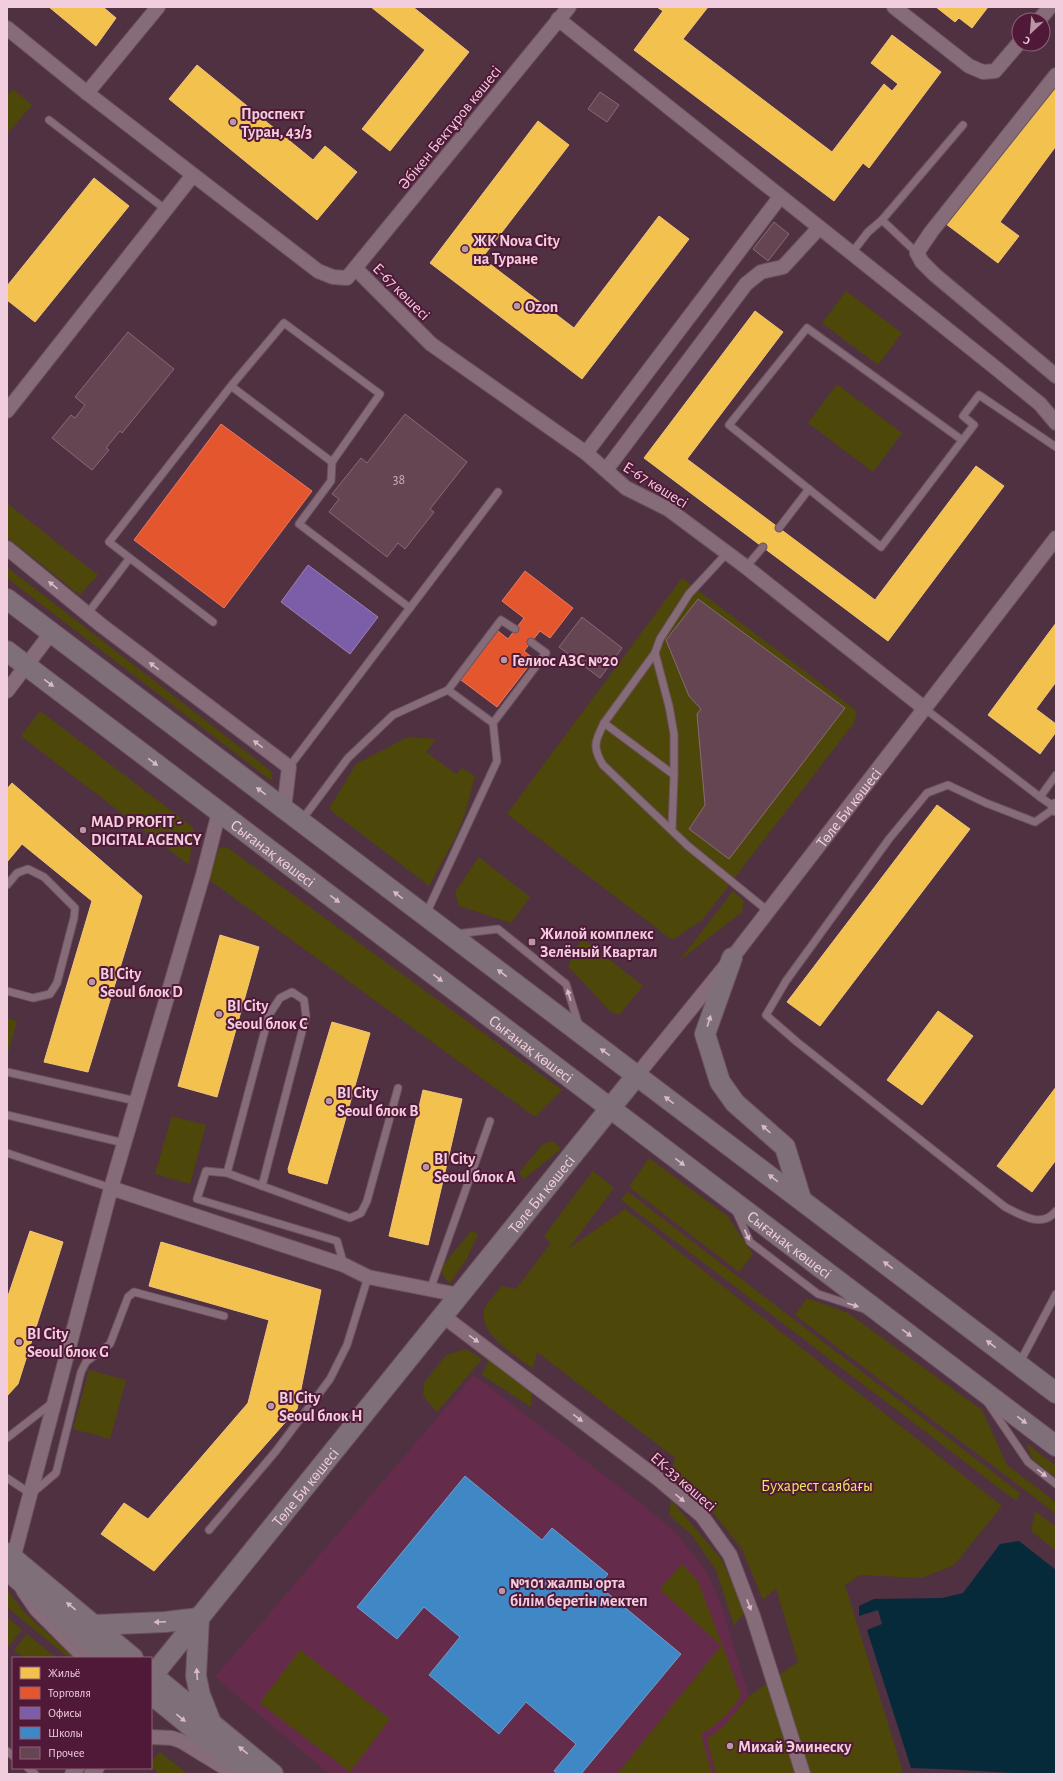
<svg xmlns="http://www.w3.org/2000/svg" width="1063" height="1781" font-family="'Alegreya Sans',sans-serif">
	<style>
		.built { fill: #652b4b }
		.green { fill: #4d4809 }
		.water { fill: #072a3b }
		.homes { fill: #f2c14e; stroke: #f2c579 }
		.shops { fill: #e4572e; stroke: #e87a62 }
		.offices { fill: #7b5ea7; stroke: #9e7fb7 }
		.schools { fill: #3f88c5; stroke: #749dcc }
		.building { fill: #654551; stroke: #876b74 }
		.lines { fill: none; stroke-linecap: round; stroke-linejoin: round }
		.lane-casing { stroke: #6b505e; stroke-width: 9 }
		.street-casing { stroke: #6b505e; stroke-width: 16 }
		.secondary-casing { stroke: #6b505e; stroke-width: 22 }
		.lane { stroke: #856c78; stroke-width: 7 }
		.street { stroke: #856c78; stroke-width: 14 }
		.secondary { stroke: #7f6f78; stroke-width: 20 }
		.oneway { fill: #dbbac9 }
		.oneway2 { fill: #dabac9 }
		.poi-dot { fill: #b896a6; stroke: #501937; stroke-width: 1.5 }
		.labels { text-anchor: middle; stroke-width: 4; stroke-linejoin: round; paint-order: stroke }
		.number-label { font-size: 14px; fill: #ceabba }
		.poi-label { font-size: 16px; font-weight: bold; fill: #f1cddd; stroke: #501937; text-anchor: start }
		.street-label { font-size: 16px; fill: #f1cddd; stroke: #501937 }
		.park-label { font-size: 16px; fill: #eaeb59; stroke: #501937 }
	</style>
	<rect width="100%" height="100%" fill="#4f3141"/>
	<polygon class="built" points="474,1375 647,1508 676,1533 707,1572 723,1610 749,1696 724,1726 707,1739 716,1774 329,1774 215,1677"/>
	<g class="green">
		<polygon points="13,89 32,105 7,134 7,96"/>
		<polygon points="846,291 902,333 878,365 822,323"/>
		<polygon points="837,384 902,433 873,472 808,423"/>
		<polygon points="7,503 98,575 80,595 7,537"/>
		<polygon points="7,567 271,771 273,782 7,578"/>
		<polygon points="682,578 857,711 854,723 702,920 672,940 507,814"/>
		<polygon points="40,711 194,828 189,865 21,736"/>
		<polygon points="408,737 436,739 426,752 456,774 462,768 475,776 465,814 455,838 429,886 329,809 356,764"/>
		<polygon points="227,847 562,1090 535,1117 208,879 219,848"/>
		<polygon points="479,857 530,897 511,923 459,906 455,892"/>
		<polygon points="733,891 744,901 742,912 679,961"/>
		<polygon points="582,938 643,986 619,1015 609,1010 568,966"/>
		<polygon points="7,1018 17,1021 7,1057"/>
		<polygon points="172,1116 206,1125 190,1184 155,1174"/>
		<polygon points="553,1141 561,1149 524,1179 519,1173 543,1144"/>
		<polygon points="649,1158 727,1216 753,1254 739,1272 629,1187"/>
		<path d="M593,1171L614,1188L568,1249L625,1209L1002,1506L954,1565L922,1578L860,1575L845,1585L903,1772L891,1774H716L707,1739L724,1726L749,1696L798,1662L776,1588L763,1600L742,1549L706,1504L671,1477L675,1458L537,1352L533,1369C517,1356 479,1335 484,1311C485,1303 497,1293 502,1286L516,1289L551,1243L544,1236Z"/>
		<polygon points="628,1192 1020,1493 1016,1501 621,1200"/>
		<polygon points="472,1230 478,1235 466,1260 449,1284 440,1269"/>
		<polygon points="807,1298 848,1313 982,1410 1007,1465 1056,1502 1056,1514 795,1315"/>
		<polygon points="466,1349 482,1359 437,1412 423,1396 424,1383 446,1355"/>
		<polygon points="489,1359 532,1391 531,1407 482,1375"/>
		<polygon points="89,1370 126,1380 110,1439 73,1429"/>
		<polygon points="1026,1443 1056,1466 1056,1477 1032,1459"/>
		<polygon points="671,1500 722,1560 745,1612 734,1625 716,1570 692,1535 669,1515"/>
		<polygon points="1035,1511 1056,1527 1056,1551 1031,1531"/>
		<path d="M682,1564L698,1581L741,1695C733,1711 716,1726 701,1734L712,1774H617L721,1646L660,1589Z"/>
		<polygon points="7,1590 25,1613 75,1658 69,1658 7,1607"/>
		<polygon points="7,1617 22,1630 9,1646 7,1644"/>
		<polygon points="27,1634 56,1658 24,1658 14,1650"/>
		<polygon points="300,1650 390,1719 350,1772 260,1703"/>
		<polygon points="160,1752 188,1774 160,1774 151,1767 151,1762"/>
	</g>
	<path class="water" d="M1019,1541L1056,1570V1774C1007,1774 959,1769 911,1768L867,1630L882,1624L878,1610L859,1616V1606L874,1599L942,1598L963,1593L1000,1544Z"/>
	<g class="homes">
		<polygon points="49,7 103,7 116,18 96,46"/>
		<polygon points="371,7 413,7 469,52 390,151 362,129 425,50"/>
		<polygon points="657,7 708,7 683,39 832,152 884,84 892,91 898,84 871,63 892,35 941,72 869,168 863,163 834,201 634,50 663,11"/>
		<polygon points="936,7 988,7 972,28 959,18 955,22"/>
		<polygon points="197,65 313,160 325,146 357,172 317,220 169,99"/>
		<polygon points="1056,77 1056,146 1000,222 1019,236 998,263 946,224"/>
		<polygon points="538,121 569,145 482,258 574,328 659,216 689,239 582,379 430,263"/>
		<polygon points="94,178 129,206 35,322 7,300 7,286"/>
		<polygon points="755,311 783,332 687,459 875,600 976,466 1004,486 888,641 644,458"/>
		<polygon points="1056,623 1056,682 1036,709 1056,724 1056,732 1040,754 988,715"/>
		<polygon points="12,783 142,896 88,1072 44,1062 92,901 22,844 7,862 7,789"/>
		<polygon points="937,805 970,829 820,1026 787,1002"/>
		<polygon points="220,935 259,947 217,1097 178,1086"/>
		<polygon points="938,1011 973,1036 922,1105 887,1080"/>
		<polygon points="332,1022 370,1033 327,1184 289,1173 288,1169"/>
		<polygon points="1056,1087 1056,1160 1032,1192 997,1166"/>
		<polygon points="423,1090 462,1099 428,1245 389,1236"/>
		<polygon points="30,1231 63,1242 18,1384 7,1396 7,1299"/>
		<polygon points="161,1242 321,1290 297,1409 154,1571 101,1534 124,1503 148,1519 248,1403 269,1320 149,1286"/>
	</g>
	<g class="shops">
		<polygon points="221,424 312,491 224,608 134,540"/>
		<polygon points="525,571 573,608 550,638 540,631 524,651 534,659 497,707 461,680 498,631 508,639 524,618 502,601"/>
	</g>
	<polygon class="offices" points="308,565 378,617 350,654 281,602"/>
	<polygon class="schools" points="465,1476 542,1540 552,1528 608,1574 599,1586 681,1654 581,1774 558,1774 554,1771 576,1744 526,1702 499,1734 429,1675 460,1637 424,1607 397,1639 357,1607"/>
	<g class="building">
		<polygon points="600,92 619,105 607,122 588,109"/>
		<polygon points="774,222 789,234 768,261 753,249"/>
		<polygon points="128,332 174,369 122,433 120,431 106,448 109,450 92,470 52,438 71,415 75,418 85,405 75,397"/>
		<polygon points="405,414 467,462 430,509 434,512 405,549 398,543 387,557 329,512 339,499 332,494 361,458 367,463"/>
		<polygon points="698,599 845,708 729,859 689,829 705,805 697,714 701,709 689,696 666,640"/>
		<polygon points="582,617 622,648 600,678 559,647"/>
	</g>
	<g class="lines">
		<g class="lane-casing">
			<g id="lane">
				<polyline points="49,120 165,209"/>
				<polyline points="882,220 917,253"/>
				<polyline points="851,254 868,232 882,220 963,125"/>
				<polyline points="962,440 807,328 729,425 881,547 974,425 963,416 979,395 1056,447"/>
				<polyline points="332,462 331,481 299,524 410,608"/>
				<polyline points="779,528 809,489"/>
				<polyline points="746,567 763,547"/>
				<polyline points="88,613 129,559"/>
				<polyline points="213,622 109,542 231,386 284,323 380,394 332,462 231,386"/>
				<polyline points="448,690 501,620 515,629"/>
				<polyline points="924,708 1040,797 1056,775"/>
				<polyline points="493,723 546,653 531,642"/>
				<polyline points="604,723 655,653"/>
				<polyline points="289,767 498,492"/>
				<polyline points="674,775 674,734 669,706 655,653 660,639 689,594 727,553"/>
				<polyline points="1040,797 1056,808"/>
				<path d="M1055,808L1035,822L986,803L948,785L927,793L889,839L786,981L766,1015L797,1042L1005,1207C1021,1215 1042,1229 1056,1211"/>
				<polyline points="301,821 348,758 393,715 448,690 493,723 497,761 426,914"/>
				<path d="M672,828L674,775L604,723C595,741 592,747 603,765L688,846L768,911"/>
				<polyline points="7,885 17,873 28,869 44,877 75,908 74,918 57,983 50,994 33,998 7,991"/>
				<polyline points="456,934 498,929 566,984 579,1026"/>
				<polyline points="7,1072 136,1101"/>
				<polyline points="7,1115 124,1143"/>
				<polyline points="7,1153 111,1188"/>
				<polyline points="227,1173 269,1015 280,998 292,992 304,1000 306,1016 262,1186 227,1173 206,1171 197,1199 337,1241 344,1265"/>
				<polyline points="262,1186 350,1218 361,1213 367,1201 398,1088"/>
				<polyline points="736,1211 750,1242 818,1294 864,1309"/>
				<polyline points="430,1290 490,1121"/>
				<polyline points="1019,1364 1056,1294"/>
				<polyline points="988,1403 1028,1462 1056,1484"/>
				<polyline points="7,1438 52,1403"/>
				<polyline points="7,1478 31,1494 56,1473 81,1372 86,1362 110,1344 128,1297 134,1292 224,1316"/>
				<polyline points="209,1530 276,1451 330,1379 347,1345 368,1277"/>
				<polyline points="7,1751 13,1756"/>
				<polyline points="28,1768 35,1774"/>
			</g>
		</g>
		<g class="street-casing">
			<g id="street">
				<polyline points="894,7 969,66 983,72 995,71 1019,43"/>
				<polyline points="558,19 992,365 1040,404 1056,423"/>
				<polyline points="1039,20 1050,7"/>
				<polyline points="7,28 87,93 318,271 333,277 347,278 569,7"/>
				<polyline points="1056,75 931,232 917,253 922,262 935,275 1056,376"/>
				<polyline points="87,93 158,7"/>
				<polyline points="356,269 431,344 586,453 626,488 668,509 746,567 924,708"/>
				<polyline points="7,411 193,175"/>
				<polyline points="586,453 780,197"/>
				<polyline points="606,470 746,284 761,272 783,267 819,228"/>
				<polyline points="7,548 101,625 289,767 284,809"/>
				<polyline points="7,691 51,633"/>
				<polyline points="1055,808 1056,806"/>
				<path id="s1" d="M637,1075L732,958L1056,538"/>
				<polyline points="111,1188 344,1265 368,1277 459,1295"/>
				<polyline points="443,1316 657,1478 702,1516 730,1555 753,1616 803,1774"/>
				<polyline points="7,1567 13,1559 111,1188 203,875 219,812"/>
				<polyline points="23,1590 36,1609 85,1658"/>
				<polyline points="151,1737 172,1738 181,1741 235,1774"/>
				<polyline points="72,1774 77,1768"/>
				<polyline points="91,1774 97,1768"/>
			</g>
		</g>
		<g class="secondary-casing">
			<g id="secondary">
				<polyline points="7,599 1056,1393"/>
				<path id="s2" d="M7,651L1056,1446"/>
				<polyline points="732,958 705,1034 720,1082 735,1103 785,1147 801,1199"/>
				<polyline points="7,1553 133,1658"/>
				<polyline points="14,1576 109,1658"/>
				<polyline points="95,1625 165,1622 199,1618 196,1676 200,1695 212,1725"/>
				<polyline points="151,1674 273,1774"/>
				<path id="s3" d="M153,1675L637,1075"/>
				<polyline points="151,1694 249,1774"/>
			</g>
		</g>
		<use href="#lane" class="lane"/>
		<use href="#street" class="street"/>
		<use href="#secondary" class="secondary"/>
	</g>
	<defs><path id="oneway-solid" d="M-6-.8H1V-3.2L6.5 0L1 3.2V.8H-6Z"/></defs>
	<g class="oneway">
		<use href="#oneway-solid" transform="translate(53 585) rotate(-141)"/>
		<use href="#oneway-solid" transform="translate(154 666) rotate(-143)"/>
		<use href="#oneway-solid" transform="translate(258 744) rotate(-143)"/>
		<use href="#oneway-solid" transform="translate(569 995) rotate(-107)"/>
		<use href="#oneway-solid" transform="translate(747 1235) rotate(65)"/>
		<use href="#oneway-solid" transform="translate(853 1305) rotate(17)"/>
		<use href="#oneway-solid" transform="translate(474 1339) rotate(36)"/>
		<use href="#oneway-solid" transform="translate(578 1418) rotate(37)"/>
		<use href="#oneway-solid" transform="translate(1042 1473) rotate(38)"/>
		<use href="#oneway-solid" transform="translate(680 1498) rotate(40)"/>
		<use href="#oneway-solid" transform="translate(749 1605) rotate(69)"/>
	</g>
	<g class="oneway2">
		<use href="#oneway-solid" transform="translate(49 683) rotate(37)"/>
		<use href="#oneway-solid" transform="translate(153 762) rotate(37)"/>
		<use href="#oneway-solid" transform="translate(261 791) rotate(-143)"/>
		<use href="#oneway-solid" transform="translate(398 895) rotate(-143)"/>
		<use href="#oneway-solid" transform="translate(335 899) rotate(37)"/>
		<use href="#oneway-solid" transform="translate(502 973) rotate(-143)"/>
		<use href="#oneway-solid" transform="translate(438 978) rotate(37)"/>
		<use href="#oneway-solid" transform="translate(709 1021) rotate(-73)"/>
		<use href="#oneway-solid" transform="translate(605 1052) rotate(-144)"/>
		<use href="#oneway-solid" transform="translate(669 1100) rotate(-142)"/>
		<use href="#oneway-solid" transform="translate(766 1129) rotate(-138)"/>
		<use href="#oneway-solid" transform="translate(680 1162) rotate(37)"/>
		<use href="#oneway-solid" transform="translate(773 1178) rotate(-143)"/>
		<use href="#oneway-solid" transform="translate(888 1265) rotate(-143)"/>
		<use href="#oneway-solid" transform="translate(907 1333) rotate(37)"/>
		<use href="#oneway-solid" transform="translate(991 1344) rotate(-143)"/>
		<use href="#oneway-solid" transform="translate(1022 1420) rotate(37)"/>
		<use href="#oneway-solid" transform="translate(71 1606) rotate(-141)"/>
		<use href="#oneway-solid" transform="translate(160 1622) rotate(178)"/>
		<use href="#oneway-solid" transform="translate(197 1674) rotate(-94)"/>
		<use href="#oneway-solid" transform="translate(181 1718) rotate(39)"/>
		<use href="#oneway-solid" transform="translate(243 1750) rotate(-141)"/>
	</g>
	<g class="poi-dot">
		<circle cx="233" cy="122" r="4"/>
		<circle cx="465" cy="249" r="4"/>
		<circle cx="517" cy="306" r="4"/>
		<circle cx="504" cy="660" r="4"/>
		<circle cx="83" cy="830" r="4"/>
		<rect x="528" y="938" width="8" height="8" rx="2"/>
		<circle cx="92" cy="982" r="4"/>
		<circle cx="219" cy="1014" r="4"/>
		<circle cx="329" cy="1101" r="4"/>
		<circle cx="426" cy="1167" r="4"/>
		<circle cx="19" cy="1342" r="4"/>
		<circle cx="271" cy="1406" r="4"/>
		<circle cx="502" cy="1591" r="4"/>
		<circle cx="730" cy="1746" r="4"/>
	</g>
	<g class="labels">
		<g class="number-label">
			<text x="399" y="484">38</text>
		</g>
		<g class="poi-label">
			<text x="241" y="119">Проспект<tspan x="241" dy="18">Туран, 43/3</tspan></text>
			<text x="473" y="246">ЖК Nova City<tspan x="473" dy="18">на Туране</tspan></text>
			<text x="525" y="312">Ozon</text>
			<text x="512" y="666">Гелиос АЗС №20</text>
			<text x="91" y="827">MAD PROFIT -<tspan x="91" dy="18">DIGITAL AGENCY</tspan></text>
			<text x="540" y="939">Жилой комплекс<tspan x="540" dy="18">Зелёный Квартал</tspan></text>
			<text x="100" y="979">BI City<tspan x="100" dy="18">Seoul блок D</tspan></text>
			<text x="227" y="1011">BI City<tspan x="227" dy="18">Seoul блок C</tspan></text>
			<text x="337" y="1098">BI City<tspan x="337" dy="18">Seoul блок B</tspan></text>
			<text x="434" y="1164">BI City<tspan x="434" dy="18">Seoul блок A</tspan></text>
			<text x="27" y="1339">BI City<tspan x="27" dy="18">Seoul блок G</tspan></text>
			<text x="279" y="1403">BI City<tspan x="279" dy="18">Seoul блок H</tspan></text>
			<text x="510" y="1588">№101 жалпы орта<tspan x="510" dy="18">білім беретін мектеп</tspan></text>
			<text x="738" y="1752">Михай Эминеску</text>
		</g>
		<g class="street-label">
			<text transform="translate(449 127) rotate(-51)" y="6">Әбікен Бектұров көшесі</text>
			<text transform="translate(402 291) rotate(45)" y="6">Е-67 көшесі</text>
			<text transform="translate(656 484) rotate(32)" y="6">Е-67 көшесі</text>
			<text dy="6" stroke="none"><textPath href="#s1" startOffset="341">Төле Би көшесі</textPath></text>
			<text dy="6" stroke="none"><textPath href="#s2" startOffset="334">Сығанақ көшесі</textPath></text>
			<text dy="6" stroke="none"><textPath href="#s2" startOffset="658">Сығанақ көшесі</textPath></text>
			<text dy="6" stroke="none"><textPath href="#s3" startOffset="618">Төле Би көшесі</textPath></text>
			<text dy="6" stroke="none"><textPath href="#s2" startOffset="982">Сығанақ көшесі</textPath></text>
			<text transform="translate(684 1481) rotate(41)" y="6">ЕК-33 көшесі</text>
			<text dy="6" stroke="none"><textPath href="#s3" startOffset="242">Төле Би көшесі</textPath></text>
		</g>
		<g class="park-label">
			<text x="817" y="1491">Бухарест саябағы</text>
		</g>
	</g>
	<rect width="1063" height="1781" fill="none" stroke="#f1cddd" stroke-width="16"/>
	<rect x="12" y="1657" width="140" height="112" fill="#501937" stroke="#906179"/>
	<rect x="20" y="1667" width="20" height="12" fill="#f2c14e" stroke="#906179"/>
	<text x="48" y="1677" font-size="12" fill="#f1cddd">Жильё</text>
	<rect x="20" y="1687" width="20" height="12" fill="#e4572e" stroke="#906179"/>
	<text x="48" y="1697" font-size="12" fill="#f1cddd">Торговля</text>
	<rect x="20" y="1707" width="20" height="12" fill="#7b5ea7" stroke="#906179"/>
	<text x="48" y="1717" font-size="12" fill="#f1cddd">Офисы</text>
	<rect x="20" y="1727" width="20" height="12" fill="#3f88c5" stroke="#906179"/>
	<text x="48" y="1737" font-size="12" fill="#f1cddd">Школы</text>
	<rect x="20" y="1747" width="20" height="12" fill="#654551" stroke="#906179"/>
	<text x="48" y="1757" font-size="12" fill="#f1cddd">Прочее</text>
	<g transform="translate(1031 32) rotate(206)"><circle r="19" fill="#501937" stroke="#906179"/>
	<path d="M0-3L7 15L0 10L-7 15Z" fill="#b896a6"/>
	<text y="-6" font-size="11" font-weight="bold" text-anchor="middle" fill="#f1cddd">С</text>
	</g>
</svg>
